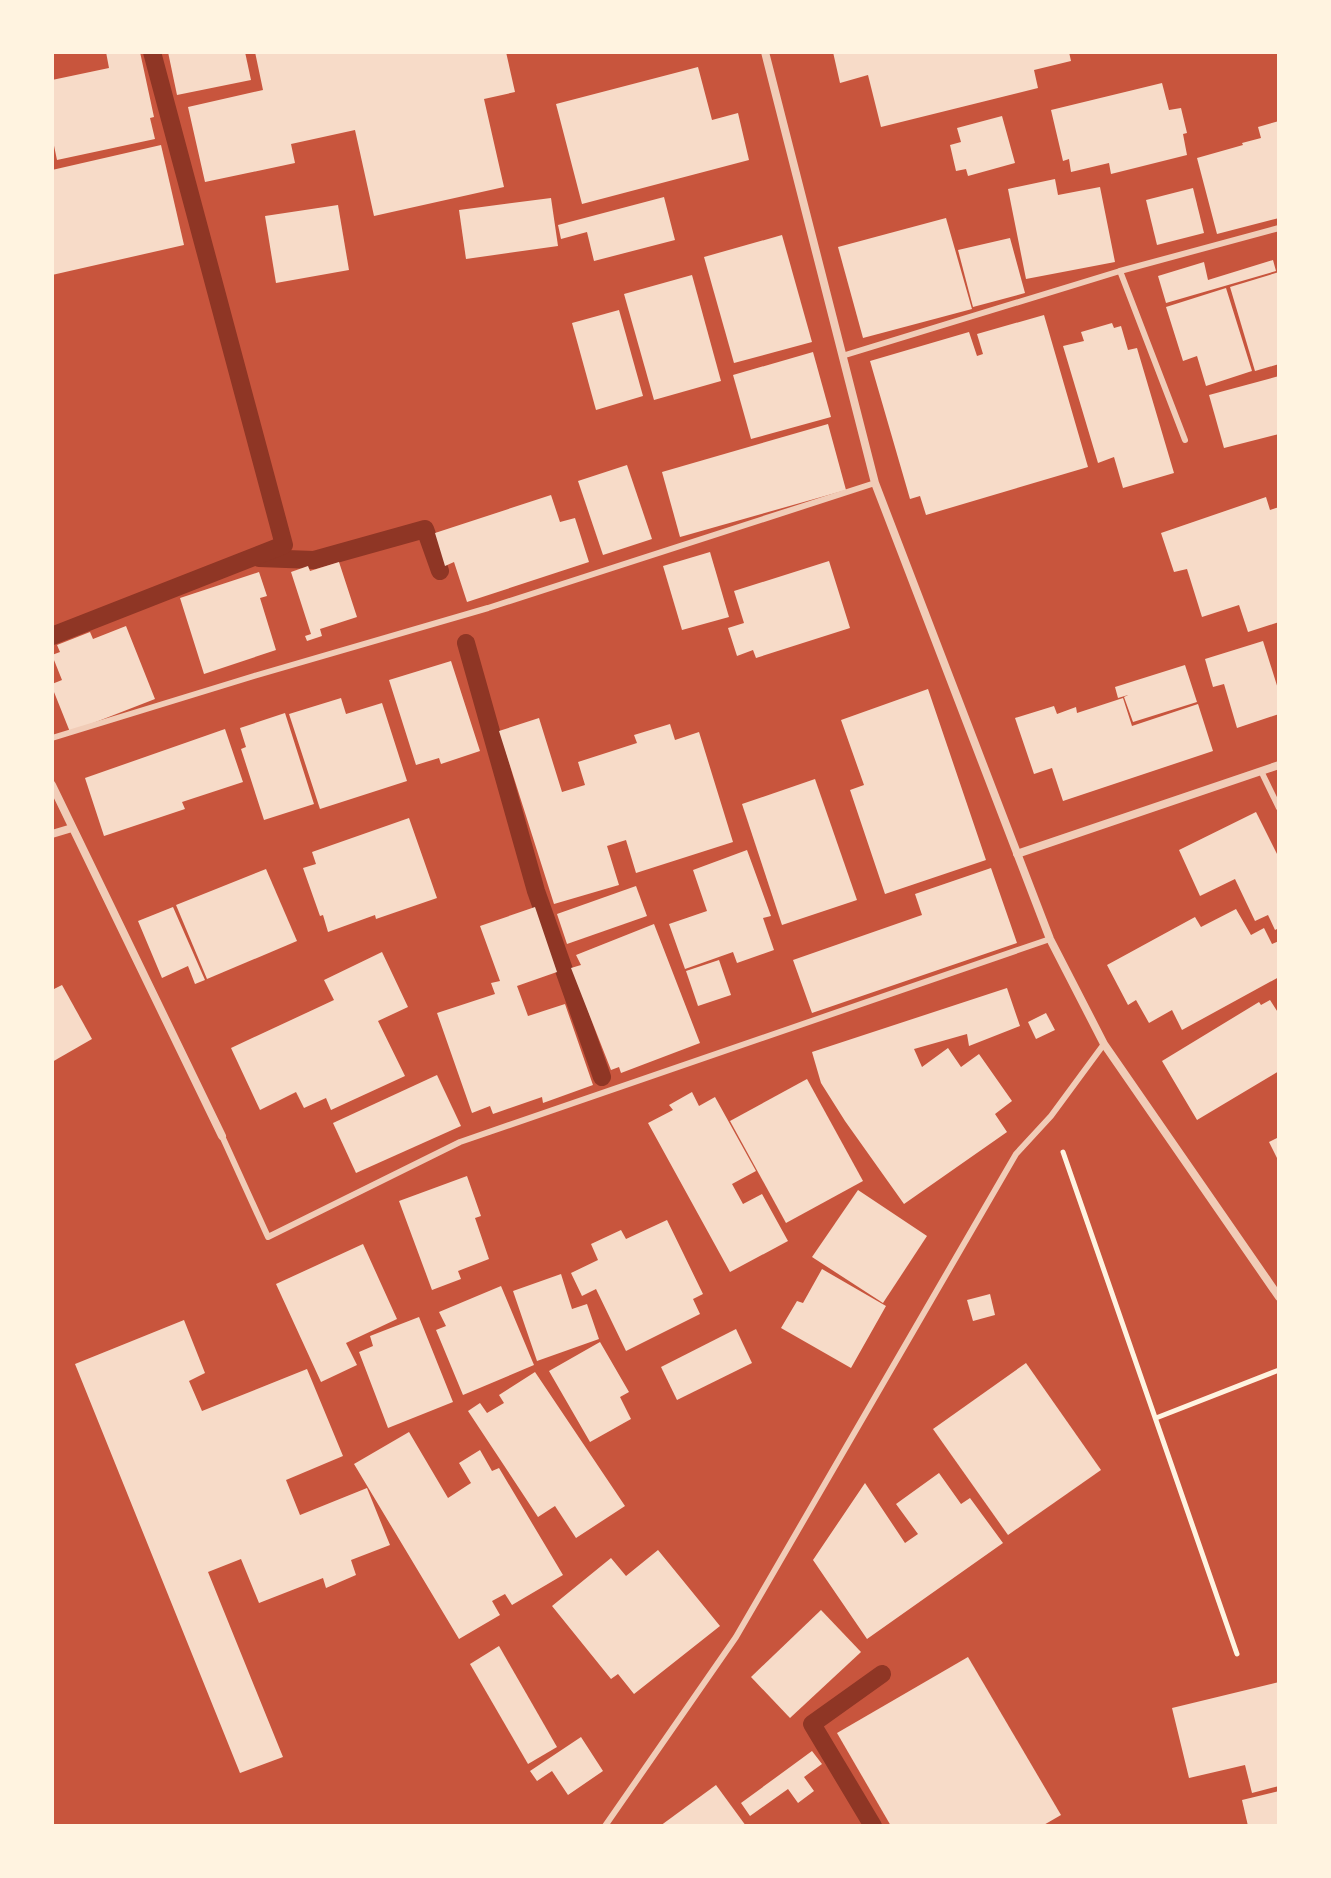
<svg xmlns="http://www.w3.org/2000/svg" width="1331" height="1878" font-family="'Space Grotesk',sans-serif">
	<style>
		.lines { fill: none; stroke-linecap: round; stroke-linejoin: round }
		.stream { stroke: #8f3625; stroke-width: 18 }
		.building { fill: #f7dbc8 }
		.path { stroke: #fff3e0; stroke-width: 5 }
		.service { stroke: #f1ccb7; stroke-width: 6 }
		.minor { stroke: #f1ccb7; stroke-width: 8 }
	</style>
	<rect width="100%" height="100%" fill="#c8553d"/>
	<g class="lines">
		<g class="stream">
			<polyline points="259,558 314,560 425,529 440,571"/>
			<polyline points="52,636 284,545 152,52"/>
			<polyline points="466,643 536,891 602,1077"/>
			<polyline points="873,1826 812,1724 882,1674"/>
		</g>
	</g>
	<g class="building">
		<polygon points="106,52 140,52 154,117 150,118 155,139 57,160 52,136 52,80 109,68"/>
		<polygon points="168,52 245,52 251,80 177,95"/>
		<polygon points="255,52 506,52 515,92 484,99 504,187 374,216 355,130 291,144 295,163 205,182 188,107 263,90"/>
		<polygon points="833,52 1069,52 1071,61 1034,70 1038,88 881,127 868,75 840,83"/>
		<polygon points="698,67 712,120 738,113 749,160 582,204 556,104"/>
		<polygon points="1162,83 1169,110 1181,108 1187,133 1183,134 1187,155 1111,174 1109,163 1071,172 1069,159 1063,161 1051,110"/>
		<polygon points="1002,116 1015,163 968,176 966,169 956,171 950,145 961,142 957,128"/>
		<polygon points="1279,121 1279,218 1217,234 1197,158 1243,145 1242,143 1261,138 1258,127"/>
		<polygon points="161,145 184,245 52,275 52,170"/>
		<polygon points="1055,179 1058,195 1100,187 1115,262 1026,279 1008,189"/>
		<polygon points="1193,188 1204,233 1157,245 1146,200"/>
		<polygon points="664,197 675,240 594,261 587,232 561,239 558,225"/>
		<polygon points="551,198 558,246 466,259 459,210"/>
		<polygon points="338,205 349,270 276,283 265,216"/>
		<polygon points="946,218 972,309 863,338 838,247"/>
		<polygon points="782,235 812,342 734,363 704,257"/>
		<polygon points="1010,238 1025,293 973,307 958,250"/>
		<polygon points="1273,260 1276,271 1166,303 1158,276 1204,262 1208,280"/>
		<polygon points="1279,272 1279,364 1255,371 1230,287"/>
		<polygon points="692,275 721,381 654,400 624,294"/>
		<polygon points="1226,288 1252,371 1206,386 1197,356 1183,361 1166,307"/>
		<polygon points="619,310 643,396 596,410 572,323"/>
		<polygon points="1044,315 1088,467 926,515 920,496 910,499 870,361 969,332 977,356 983,354 977,334"/>
		<polygon points="1112,323 1114,328 1121,326 1128,350 1137,348 1174,473 1123,488 1114,457 1098,463 1063,346 1084,341 1081,332"/>
		<polygon points="813,352 831,417 751,439 733,375"/>
		<polygon points="1279,376 1279,434 1224,448 1209,395"/>
		<polygon points="828,424 846,490 680,537 662,472"/>
		<polygon points="627,465 652,539 603,555 578,481"/>
		<polygon points="551,495 560,522 575,518 589,562 467,602 454,562 445,566 435,533"/>
		<polygon points="1266,497 1270,510 1279,507 1279,622 1248,632 1239,605 1202,617 1187,569 1174,572 1161,533"/>
		<polygon points="710,552 729,617 682,630 663,566"/>
		<polygon points="829,561 850,628 756,658 753,650 737,656 728,628 744,623 734,591"/>
		<polygon points="339,562 357,617 320,629 322,636 307,641 305,636 311,634 291,572 308,566 310,571"/>
		<polygon points="259,572 267,596 260,598 276,650 204,674 180,598"/>
		<polygon points="126,626 155,699 70,732 52,687 52,684 62,680 52,655 60,652 57,645 90,632 93,639"/>
		<polygon points="1263,641 1279,692 1279,714 1237,728 1224,684 1213,687 1205,659"/>
		<polygon points="451,661 480,751 441,764 439,758 416,765 389,680"/>
		<polygon points="1185,665 1197,702 1133,722 1124,697 1128,695 1118,698 1115,687"/>
		<polygon points="928,689 986,860 885,894 850,790 864,785 841,720"/>
		<polygon points="341,698 346,714 382,703 407,781 320,809 289,714"/>
		<polygon points="1123,698 1132,726 1198,704 1213,751 1063,801 1052,768 1034,774 1015,718 1054,706 1057,714 1076,707 1077,713"/>
		<polygon points="285,713 314,804 264,820 241,749 246,747 240,728"/>
		<polygon points="539,718 562,792 585,785 578,762 637,743 634,735 670,724 675,740 699,732 733,842 636,873 626,840 607,846 619,885 554,904 499,731"/>
		<polygon points="225,729 243,782 182,802 185,809 104,836 85,778"/>
		<polygon points="815,779 857,900 782,925 742,804"/>
		<polygon points="1256,812 1279,858 1279,928 1275,930 1268,915 1255,921 1235,879 1200,896 1179,850"/>
		<polygon points="409,818 437,898 376,919 375,915 328,932 323,915 320,916 303,868 316,864 312,852"/>
		<polygon points="747,850 771,916 763,918 774,950 737,963 733,952 685,969 669,924 707,911 693,870"/>
		<polygon points="991,868 1017,943 812,1013 793,960 922,915 915,894"/>
		<polygon points="266,869 297,941 207,979 176,905"/>
		<polygon points="636,886 647,916 567,944 557,914"/>
		<polygon points="173,907 205,980 195,984 188,966 162,978 138,921"/>
		<polygon points="535,907 557,972 517,986 528,1016 565,1004 593,1085 543,1103 542,1097 493,1114 490,1106 472,1113 437,1013 495,994 491,983 500,981 480,926"/>
		<polygon points="1236,909 1251,935 1264,928 1272,944 1279,941 1279,977 1182,1030 1172,1010 1149,1023 1136,1000 1128,1005 1107,965 1195,917 1201,927"/>
		<polygon points="654,924 700,1043 621,1073 619,1067 611,1070 571,968 581,965 576,955"/>
		<polygon points="382,952 408,1007 378,1021 405,1076 331,1110 326,1098 304,1108 296,1092 260,1110 231,1048 334,1000 324,980"/>
		<polygon points="719,960 731,995 698,1006 686,971"/>
		<polygon points="62,985 92,1039 52,1062 52,990"/>
		<polygon points="1007,988 1020,1026 969,1046 967,1034 914,1049 922,1067 948,1048 961,1067 979,1054 1012,1101 995,1114 1007,1132 904,1204 845,1121 821,1083 812,1052"/>
		<polygon points="1270,1000 1279,1014 1279,1071 1197,1120 1162,1061 1259,1002 1261,1005"/>
		<polygon points="1046,1013 1055,1030 1036,1039 1028,1022"/>
		<polygon points="437,1075 461,1126 356,1173 333,1123"/>
		<polygon points="807,1079 863,1181 786,1223 730,1121"/>
		<polygon points="692,1092 699,1106 715,1097 756,1171 732,1184 743,1204 762,1194 788,1241 730,1272 648,1123 673,1110 669,1105"/>
		<polygon points="1279,1137 1279,1162 1269,1142"/>
		<polygon points="467,1176 481,1216 475,1218 489,1259 458,1271 461,1279 432,1290 399,1201"/>
		<polygon points="858,1190 927,1236 883,1303 812,1257"/>
		<polygon points="667,1220 703,1294 693,1299 700,1314 626,1351 596,1289 582,1296 571,1273 598,1260 591,1244 621,1230 626,1239"/>
		<polygon points="363,1244 397,1319 346,1343 357,1365 321,1382 276,1284"/>
		<polygon points="822,1269 886,1306 851,1368 781,1328 797,1301 803,1303"/>
		<polygon points="561,1274 572,1309 587,1304 599,1339 537,1361 513,1291"/>
		<polygon points="501,1286 534,1365 463,1395 436,1330 446,1326 439,1312"/>
		<polygon points="990,1294 995,1315 973,1321 967,1300"/>
		<polygon points="419,1317 453,1402 388,1428 359,1352 373,1346 370,1336"/>
		<polygon points="184,1320 205,1373 189,1381 202,1411 307,1369 343,1456 286,1480 300,1515 367,1488 390,1545 351,1560 356,1575 326,1588 323,1578 259,1603 241,1559 208,1572 283,1757 240,1773 75,1364"/>
		<polygon points="736,1329 752,1363 677,1400 661,1367"/>
		<polygon points="600,1342 629,1392 620,1397 631,1419 590,1442 549,1371"/>
		<polygon points="1026,1363 1101,1470 1008,1535 933,1429"/>
		<polygon points="535,1372 625,1506 576,1538 555,1506 538,1517 468,1411 480,1403 487,1413 504,1403 499,1395"/>
		<polygon points="409,1432 448,1498 471,1483 459,1463 480,1450 492,1471 499,1468 563,1575 512,1605 505,1594 492,1601 500,1615 459,1639 354,1464"/>
		<polygon points="939,1473 961,1504 970,1498 1003,1543 867,1639 813,1560 865,1483 905,1543 918,1534 896,1504"/>
		<polygon points="658,1550 720,1626 634,1694 618,1674 611,1679 552,1606 611,1558 626,1576"/>
		<polygon points="821,1610 861,1652 790,1718 751,1677"/>
		<polygon points="499,1646 557,1747 528,1764 470,1664"/>
		<polygon points="968,1657 1061,1815 1042,1826 891,1826 837,1733"/>
		<polygon points="1279,1682 1279,1786 1252,1793 1245,1765 1189,1778 1172,1708"/>
		<polygon points="581,1737 603,1771 568,1795 552,1771 537,1781 530,1771"/>
		<polygon points="812,1751 822,1764 804,1777 814,1791 798,1803 788,1789 750,1816 741,1803"/>
		<polygon points="716,1785 746,1826 660,1826"/>
		<polygon points="1279,1791 1279,1826 1248,1826 1242,1800"/>
	</g>
	<g class="lines">
		<g class="path">
			<polyline points="1063,1152 1237,1654"/>
			<polyline points="1156,1418 1279,1370"/>
		</g>
		<g class="service">
			<polyline points="1120,271 1185,440"/>
			<polyline points="842,356 1120,271 1279,228"/>
			<polyline points="52,738 254,676 488,608 875,483"/>
			<polyline points="1261,771 1279,808"/>
			<polyline points="222,1136 268,1237 460,1142 1050,939"/>
			<polyline points="605,1826 736,1637 1016,1154 1051,1116 1104,1044"/>
		</g>
		<g class="minor">
			<polyline points="765,52 875,483 1050,939 1104,1044 1279,1297"/>
			<polyline points="52,785 222,1136"/>
			<polyline points="52,834 72,828"/>
			<polyline points="1017,854 1279,765"/>
		</g>
	</g>
	<rect width="1331" height="1878" fill="none" stroke="#fff3e0" stroke-width="108"/>
</svg>
